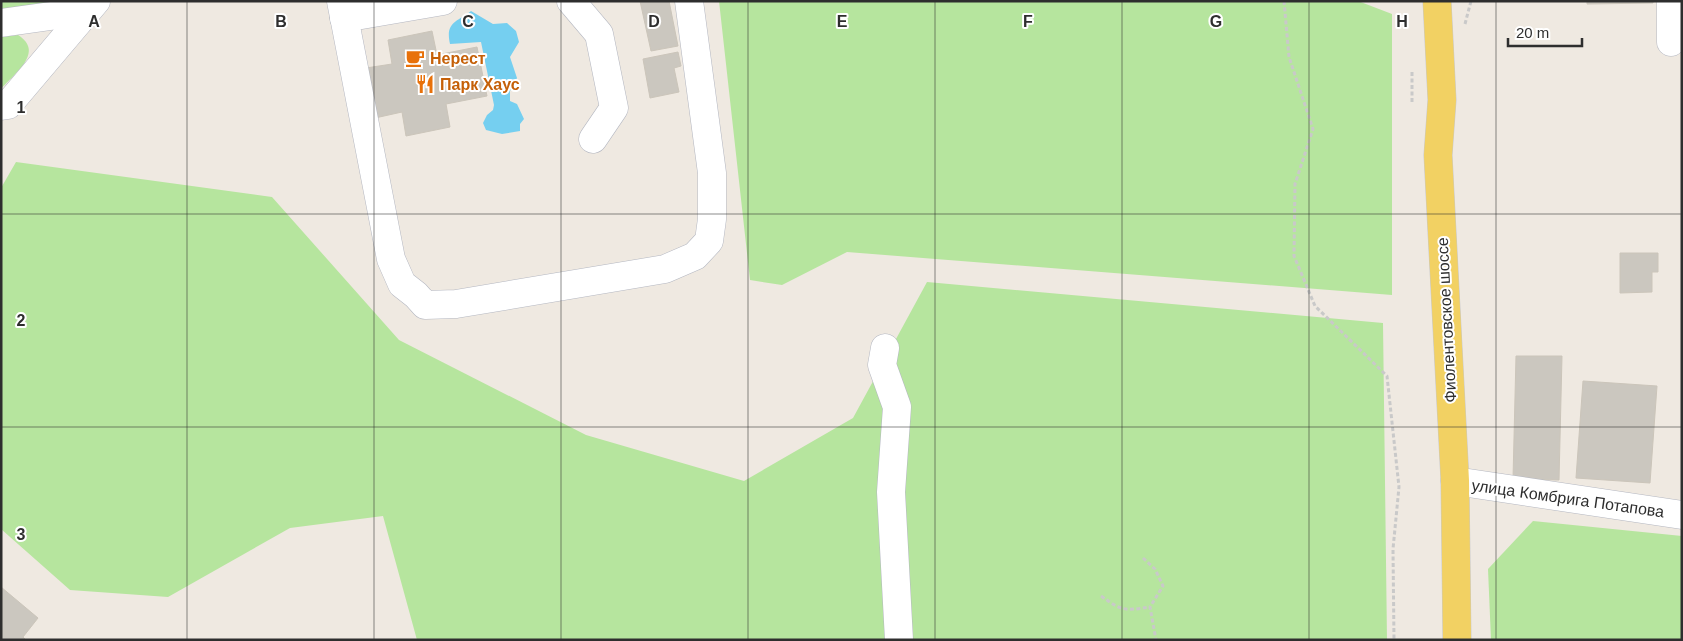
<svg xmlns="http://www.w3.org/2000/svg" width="1683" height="641" font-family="Arial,sans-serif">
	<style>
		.green { fill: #b6e59e }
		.water { fill: #75cff0 }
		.building { fill: #cbc7bf; stroke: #cbc5ba }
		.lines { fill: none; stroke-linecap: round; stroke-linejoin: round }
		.minor-casing { stroke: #b4b7c1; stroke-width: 29 }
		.major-casing { stroke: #c9c9c9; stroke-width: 29 }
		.path { stroke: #c9c9c9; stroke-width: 3; stroke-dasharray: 4 2.5; stroke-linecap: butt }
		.minor { stroke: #fff; stroke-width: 28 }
		.major { stroke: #f2d163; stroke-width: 28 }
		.grid { fill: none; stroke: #2e2e2e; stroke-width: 1; stroke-opacity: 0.55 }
		.labels { text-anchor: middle; stroke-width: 4; stroke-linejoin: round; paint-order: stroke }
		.food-label { font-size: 16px; font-weight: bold; fill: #c56008; stroke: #fff; text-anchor: start }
		.street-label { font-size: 16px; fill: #2e2e2e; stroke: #fff }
		.grid-label { font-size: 16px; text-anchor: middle; font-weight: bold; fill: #2e2e2e; stroke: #fff; stroke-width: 4; stroke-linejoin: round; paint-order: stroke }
	</style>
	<rect width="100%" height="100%" fill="#efe9e1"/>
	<g class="green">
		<polygon points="1,1 76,1 1,16"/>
		<polygon points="719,1 1358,1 1392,14 1392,295 847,252 782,285 750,280"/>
		<path d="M18,35C45,52 15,73 1,89V37Z"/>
		<polygon points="16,162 272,197 399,340 586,435 744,481 853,418 927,282 1383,323 1387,640 417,640 383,516 290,528 168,597 70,590 1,529 1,188"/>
		<polygon points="1533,521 1682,536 1682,640 1491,640 1488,569"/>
	</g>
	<path class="water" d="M471,11L493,24L507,23L516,31L519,42L510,57L517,78L510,91V101L517,104L524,119L520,124V131L502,134L486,130L483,123L487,115L493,110L494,105L481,42L450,44C445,22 457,22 471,11Z"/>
	<g class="building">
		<polygon points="640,1 669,1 678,46 651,51"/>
		<polygon points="1587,1 1653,1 1653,3 1587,4"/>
		<polygon points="432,31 437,55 477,47 487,96 446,104 450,127 406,136 402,112 375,118 366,68 392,64 388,40"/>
		<polygon points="678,52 681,66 674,68 679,92 650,98 643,59"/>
		<polygon points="1620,253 1658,253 1658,272 1652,272 1652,292 1620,293"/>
		<polygon points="1516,356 1562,356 1559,480 1513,479"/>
		<polygon points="1583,381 1657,386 1650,483 1576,478"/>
		<polygon points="1,587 38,618 23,637 26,640 1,640"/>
	</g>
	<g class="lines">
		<g class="minor-casing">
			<g id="minor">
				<polyline points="341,1 391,259 402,284 416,295 425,305 456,304 665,269 695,256 709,241 712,219 712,173 689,1"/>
				<polyline points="571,1 599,34 614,108 593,139"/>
				<polyline points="1671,1 1671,42"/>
				<polyline points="344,18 443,1"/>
				<polyline points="1,23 65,14 85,1"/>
				<polyline points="1,106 8,105 96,1"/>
				<polyline points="885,348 882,365 897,407 891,492 899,640"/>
				<polyline points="1455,481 1682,515"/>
			</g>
		</g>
		<g class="major-casing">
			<polyline id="major" points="1437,1 1442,100 1438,155 1455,481 1457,640"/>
		</g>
		<g class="path">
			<polyline points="1284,1 1289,57 1313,129 1295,184 1294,256 1315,306 1387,376 1399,487 1393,549 1394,640"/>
			<polyline points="1465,24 1471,1"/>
			<polyline points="1412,72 1412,104"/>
			<polyline points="1143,558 1155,569 1163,586 1150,607 1156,640"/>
			<path d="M1101,596C1122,611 1124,611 1150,607"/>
		</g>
		<use href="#minor" class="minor"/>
		<use href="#major" class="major"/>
	</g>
	<path class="grid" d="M187,1V640M374,1V640M561,1V640M748,1V640M935,1V640M1122,1V640M1309,1V640M1496,1V640M1,214H1682M1,427H1682"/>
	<defs>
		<g id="cafe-bare" transform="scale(1.5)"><path d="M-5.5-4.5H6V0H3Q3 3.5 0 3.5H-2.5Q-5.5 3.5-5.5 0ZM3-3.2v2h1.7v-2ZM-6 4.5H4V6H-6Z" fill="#e8710a" stroke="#fff" stroke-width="2.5" paint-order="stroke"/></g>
		<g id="restaurant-bare" transform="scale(1.5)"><path d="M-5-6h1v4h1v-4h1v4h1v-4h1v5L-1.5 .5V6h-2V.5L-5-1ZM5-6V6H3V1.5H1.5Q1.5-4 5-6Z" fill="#e8710a" stroke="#fff" stroke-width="2.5" paint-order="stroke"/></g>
	</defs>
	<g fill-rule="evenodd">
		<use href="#cafe-bare" x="415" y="58"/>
		<use href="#restaurant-bare" x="425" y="84"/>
	</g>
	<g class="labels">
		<g class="food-label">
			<text x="430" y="64">Нерест</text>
			<text x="440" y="90">Парк Хаус</text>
		</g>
		<g class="street-label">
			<text transform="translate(1446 320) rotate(-93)" y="6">Фиолентовское шоссе</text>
			<text transform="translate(1568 498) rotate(8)" y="6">улица Комбрига Потапова</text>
		</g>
	</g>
	<g class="grid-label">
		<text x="94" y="27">A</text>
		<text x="281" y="27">B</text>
		<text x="468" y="27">C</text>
		<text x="654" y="27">D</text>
		<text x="842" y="27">E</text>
		<text x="1028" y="27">F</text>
		<text x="1216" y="27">G</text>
		<text x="1402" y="27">H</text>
		<text x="21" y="113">1</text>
		<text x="21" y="326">2</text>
		<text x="21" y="540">3</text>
	</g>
	<rect width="1683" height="641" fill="none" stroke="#2e2e2e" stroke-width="5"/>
	<path d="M1508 38v8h74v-8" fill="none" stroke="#2e2e2e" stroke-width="2.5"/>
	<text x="1516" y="38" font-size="15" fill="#2e2e2e" stroke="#ffffff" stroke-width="4" paint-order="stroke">20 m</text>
</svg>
